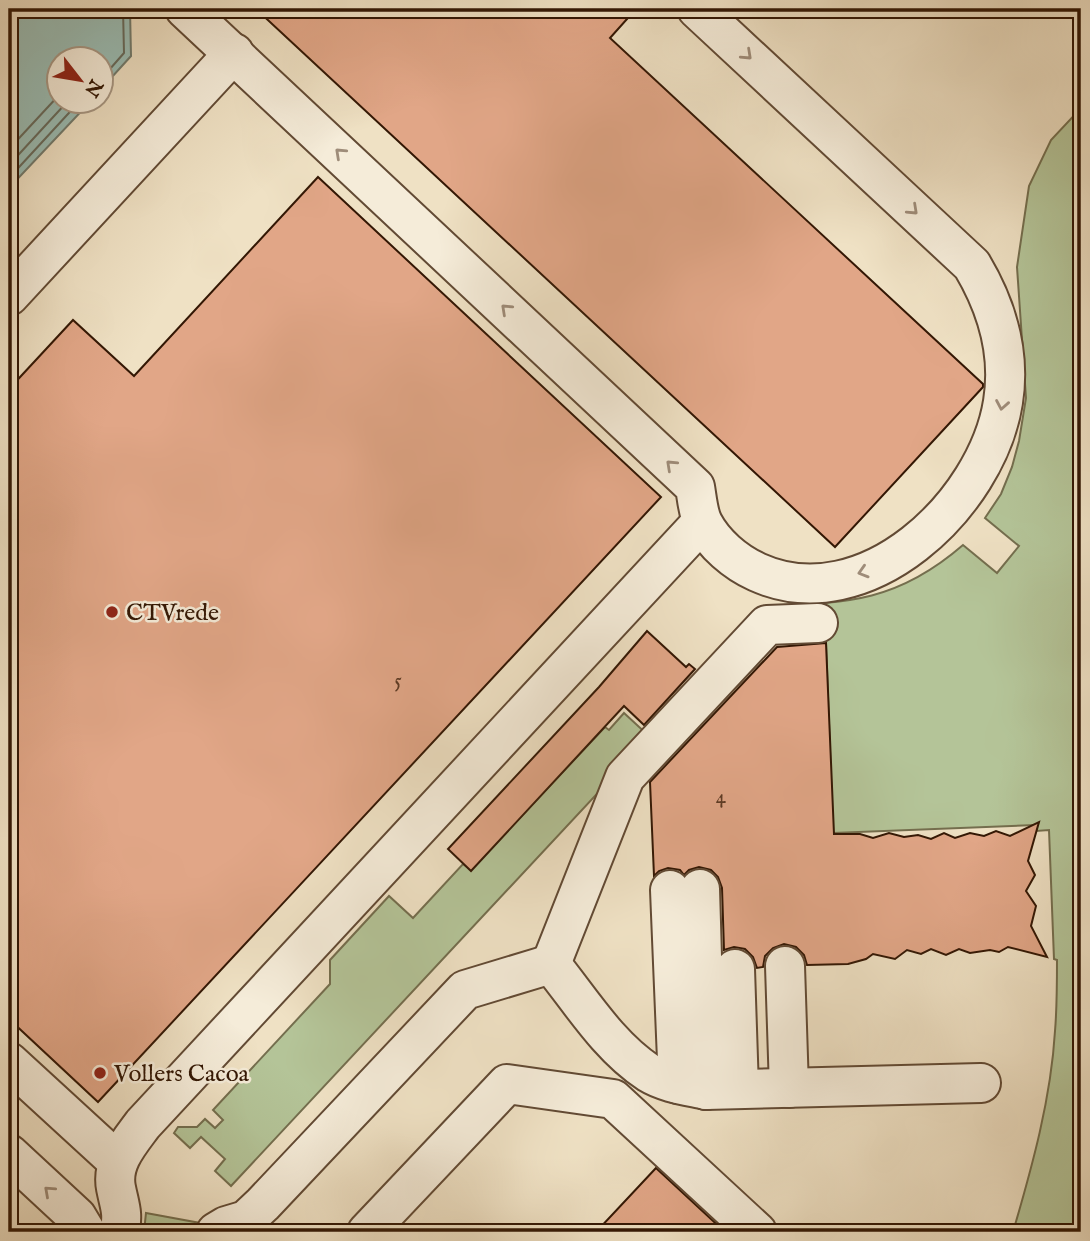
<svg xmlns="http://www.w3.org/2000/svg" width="1090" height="1241" font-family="'IM FELL English',serif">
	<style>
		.grass { fill: #b4c498; stroke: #746e4e; stroke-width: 2 }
		.water { fill: #9abdb5; stroke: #717b6e; stroke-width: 2 }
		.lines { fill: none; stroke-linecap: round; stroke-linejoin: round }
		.shore { stroke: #666a5c; stroke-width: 2 }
		.building { fill: #e1a687; stroke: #331704; stroke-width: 2 }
		.minor-casing { stroke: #624a34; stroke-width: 42 }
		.minor { stroke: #f5ecd9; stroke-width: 38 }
		.oneway { stroke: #9e8c79 }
		.poi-dot { fill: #8f2418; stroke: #f5ecd9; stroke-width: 2.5 }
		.labels { text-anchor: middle; stroke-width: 5; stroke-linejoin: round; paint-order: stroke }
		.number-label { font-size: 21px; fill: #5e3b25 }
		.poi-label { font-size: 24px; fill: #331704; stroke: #f5ecd9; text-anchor: start }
	</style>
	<rect width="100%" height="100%" fill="#efe1c4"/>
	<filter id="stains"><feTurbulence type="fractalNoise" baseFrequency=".00286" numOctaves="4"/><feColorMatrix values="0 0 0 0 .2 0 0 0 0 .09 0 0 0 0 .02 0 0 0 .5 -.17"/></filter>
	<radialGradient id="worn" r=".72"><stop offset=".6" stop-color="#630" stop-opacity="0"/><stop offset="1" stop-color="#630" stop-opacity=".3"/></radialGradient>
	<g class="grass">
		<path d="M1081,108V1232H1013C1032,1167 1051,1099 1055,1031C1057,1008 1057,984 1057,960L1054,959L1049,830L1036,831L1035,825L833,833L825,614L763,615L762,606C846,603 896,603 963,545L997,573L1019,546L985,518L1001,494L1012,467L1019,441L1026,398L1017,267L1029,186L1051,140Z"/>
		<polygon points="624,713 650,737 231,1186 215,1171 225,1159 201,1137 190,1148 174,1133 178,1127 197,1127 205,1119 215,1128 223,1120 213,1110 330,984 330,960 389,896 413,918 463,864 471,870 605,727 609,730"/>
		<polygon points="146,1213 200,1223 191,1232 144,1232"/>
	</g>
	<polygon class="water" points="9,9 130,9 131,56 102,88 102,60 60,60 60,102 90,102 9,188"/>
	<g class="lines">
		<g class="shore">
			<polyline points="102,78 124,53 123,9"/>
			<polyline points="9,149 60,94"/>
			<polyline points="9,165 67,102"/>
			<polyline points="9,178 79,102"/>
		</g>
	</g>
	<g class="building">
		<polygon points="256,9 636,9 610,38 983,384 983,387 835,547"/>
		<polygon points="318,177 661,497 98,1102 9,1019 9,389 73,320 134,376"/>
		<polygon points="647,631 686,667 689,664 695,669 644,725 624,706 471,871 448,849 599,687"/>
		<polygon points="826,643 834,834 860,834 873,838 889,833 904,837 918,835 931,839 944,833 955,838 970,833 984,836 996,831 1010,836 1039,822 1028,861 1035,875 1026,891 1036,906 1031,926 1047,957 1008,947 999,952 990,950 970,953 959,949 946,955 931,949 921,954 907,950 895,959 873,954 866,959 848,964 807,965 804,955 796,947 784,944 773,948 765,956 763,967 757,968 753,957 745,949 734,947 724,950 722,888 718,877 711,870 699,867 689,870 684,875 680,870 668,868 659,871 654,876 650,782 777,647"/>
		<polygon points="656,1168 725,1232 596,1232"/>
	</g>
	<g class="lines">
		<g class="minor-casing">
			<g id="minor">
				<path d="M185,9L695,487C697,498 698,513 703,523C714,544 735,562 757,572C865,621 987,504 1003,402C1011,352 997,307 972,265L697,9"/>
				<polyline points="9,296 234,53"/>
				<polyline points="700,889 706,1090"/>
				<polyline points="670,890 678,1084"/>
				<polyline points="551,964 625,777 767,625 818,623"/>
				<polyline points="785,966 789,1088"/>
				<polyline points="735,969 739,1089"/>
				<polyline points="9,1062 118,1162"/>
				<polyline points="9,1154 77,1217 86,1232"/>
				<path d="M120,1232C123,1211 120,1208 116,1188C111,1163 129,1143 143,1124L702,522"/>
				<path d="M216,1232L226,1226L246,1220L263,1204L465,990L551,964C581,1001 608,1046 649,1073C665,1083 688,1086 706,1090L981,1083"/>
				<polyline points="367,1232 507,1084 613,1099 757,1232"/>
			</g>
		</g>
		<use href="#minor" class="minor"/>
	</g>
	<defs><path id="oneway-chevron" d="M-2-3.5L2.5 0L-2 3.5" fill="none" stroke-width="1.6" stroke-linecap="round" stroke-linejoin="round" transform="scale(1.75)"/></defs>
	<g class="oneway">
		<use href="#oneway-chevron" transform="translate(747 55) rotate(43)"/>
		<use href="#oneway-chevron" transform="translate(340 153) rotate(-137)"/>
		<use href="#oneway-chevron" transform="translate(913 210) rotate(43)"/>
		<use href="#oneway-chevron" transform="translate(506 309) rotate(-137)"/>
		<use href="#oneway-chevron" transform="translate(1002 405) rotate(100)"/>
		<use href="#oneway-chevron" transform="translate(671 465) rotate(-137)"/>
		<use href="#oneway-chevron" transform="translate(863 572) rotate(163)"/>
		<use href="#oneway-chevron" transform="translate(49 1191) rotate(-138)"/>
	</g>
	<g class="poi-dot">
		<circle cx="112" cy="612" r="7"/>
		<circle cx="100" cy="1073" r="7"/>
	</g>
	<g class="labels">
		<g class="number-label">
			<text x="398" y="687">5</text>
			<text x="721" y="803">4</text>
		</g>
		<g class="poi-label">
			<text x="126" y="620">CTVrede</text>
			<text x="114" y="1081">Vollers Cacoa</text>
		</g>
	</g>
	<rect width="1090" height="1241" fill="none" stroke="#efe1c4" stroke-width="35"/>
	<rect x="10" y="10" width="1069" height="1220" fill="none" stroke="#331704" stroke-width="3.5"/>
	<rect x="18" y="18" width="1055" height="1206" fill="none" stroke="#331704" stroke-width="2"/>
	<g transform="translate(80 80) rotate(121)"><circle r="33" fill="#f5ecd9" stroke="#a79784" stroke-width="2"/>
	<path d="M0-5L12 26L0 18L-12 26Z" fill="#8f2418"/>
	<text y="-10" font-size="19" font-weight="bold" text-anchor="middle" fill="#331704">N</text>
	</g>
	<rect width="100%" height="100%" filter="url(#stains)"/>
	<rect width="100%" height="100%" fill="url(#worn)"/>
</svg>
